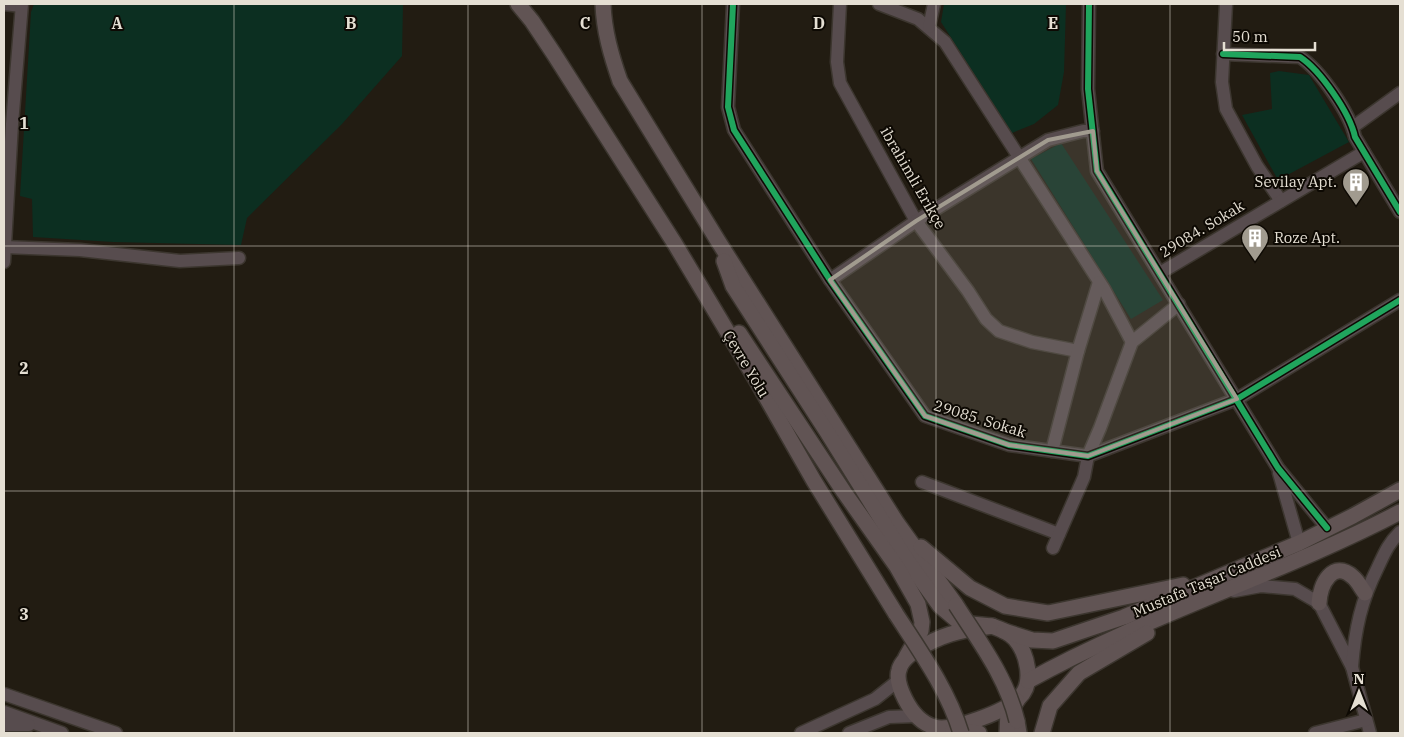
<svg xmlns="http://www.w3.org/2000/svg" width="1404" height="737" font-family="'IBM Plex Serif',serif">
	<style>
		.green { fill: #0c2f21 }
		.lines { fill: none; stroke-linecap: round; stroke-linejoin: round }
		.minor-casing { stroke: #3c362f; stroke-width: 15 }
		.major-casing { stroke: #3c362f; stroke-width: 18 }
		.minor { stroke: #574c4e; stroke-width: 12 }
		.major { stroke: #615454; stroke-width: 15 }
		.major-bridge-casing { stroke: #3c362f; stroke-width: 18; stroke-linecap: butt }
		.major-bridge { stroke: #615454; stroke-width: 15 }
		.cycleway-casing { stroke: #0d0903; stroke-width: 9 }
		.cycleway { stroke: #20a55d; stroke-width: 6 }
		.marked { fill: #a19b8f; fill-opacity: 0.2; stroke: #a19b8f; stroke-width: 4; stroke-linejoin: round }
		.grid { fill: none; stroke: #e5dfd3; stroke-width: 1; stroke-opacity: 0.55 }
		.labels { text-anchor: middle; stroke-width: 4; stroke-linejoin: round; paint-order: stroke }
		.street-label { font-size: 15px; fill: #e5dfd3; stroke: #0d0903 }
		.poi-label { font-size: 15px; fill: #e5dfd3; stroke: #0d0903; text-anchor: end }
		.grid-label { font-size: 16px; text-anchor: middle; font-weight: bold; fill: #e5dfd3; stroke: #0d0903; stroke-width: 4; stroke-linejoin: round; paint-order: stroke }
	</style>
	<rect width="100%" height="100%" fill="#221c12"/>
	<g class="green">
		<polygon points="34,4 403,4 402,56 342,124 247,218 241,245 113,242 33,237 32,199 20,196 31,12"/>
		<polygon points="944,4 1066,4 1064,72 1058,105 1034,124 1012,133 941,22"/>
		<polygon points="1279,71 1309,75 1349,142 1278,180 1242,115 1272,109 1270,73"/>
		<polygon points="1061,143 1163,300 1131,319 1031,159"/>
	</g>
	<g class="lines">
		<g class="minor-casing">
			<g id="minor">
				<polyline points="4,4 21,6"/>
				<polyline points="733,4 728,107 734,130 830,280 925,416 1009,445 1088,456 1237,399 1400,300"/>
				<polyline points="840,4 837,62 840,83 916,221 968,291 986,319 999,331 1032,342 1078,351"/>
				<polyline points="879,4 918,19 945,42 1104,289 1132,342"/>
				<polyline points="1089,4 1088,89 1097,171 1278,468 1327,528"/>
				<polyline points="1226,4 1222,82 1226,109 1257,166 1281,201"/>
				<polyline points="929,27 934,4"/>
				<path d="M1223,54L1300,57C1320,70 1350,113 1355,137L1400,212"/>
				<polyline points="1353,127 1400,93"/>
				<polyline points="4,247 80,250 180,261 239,258"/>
				<polyline points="4,262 12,124 22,4"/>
				<polyline points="1160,273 1364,152"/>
				<polyline points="830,280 916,221 1048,140 1083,131 1093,131"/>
				<polyline points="1052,451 1078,351 1099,282"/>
				<polyline points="1279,473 1299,543"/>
				<polyline points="922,482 1059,534"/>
				<polyline points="1053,548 1084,477 1088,456 1100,428 1132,342 1179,304"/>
				<polyline points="1234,591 1261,586 1295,589 1319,603 1352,667 1370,733"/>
				<path d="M1352,667C1355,629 1361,601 1378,567C1385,552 1388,544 1400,532"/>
				<polyline points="4,694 116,733"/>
				<polyline points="4,712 62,733"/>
				<polyline points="4,725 29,725"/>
				<polyline points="801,733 875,699 899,680"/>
				<polyline points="849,733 889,717 917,716"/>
				<polyline points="1315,733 1366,720"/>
			</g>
		</g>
		<g class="major-casing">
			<g id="major">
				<polyline points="518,4 532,21 554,54 675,244 758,383 814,481 896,614"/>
				<path d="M603,4C604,31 611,55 620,81L718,241L897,523L956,605"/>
				<polyline points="724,261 733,286 827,432 906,559 940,606 960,623 992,626"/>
				<polyline points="739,333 844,492 897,567 918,604 922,622 921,631 906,657"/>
				<polyline points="921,547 970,588 1005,606 1048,613 1183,585"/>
				<path d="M1319,603C1320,584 1333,559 1353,577C1358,581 1361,588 1365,593"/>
				<path d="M992,626C1000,629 1009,632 1015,639C1027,653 1035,683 1019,698C1006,711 952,732 934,727C921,723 911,711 905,699C901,691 896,679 899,670C903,652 941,636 958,632C969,629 980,628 992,626Z"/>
				<polyline points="1004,631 1032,640 1053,641 1124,617 1299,543 1353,516 1400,490"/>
				<path d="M1028,681C1147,615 1279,575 1400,512"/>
				<polyline points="1017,721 1019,733"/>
				<polyline points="953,730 979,733"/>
				<polyline points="1007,733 1008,711 1017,701"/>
				<polyline points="1042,733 1050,706 1079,673 1147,633"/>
			</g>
		</g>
		<use href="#minor" class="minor"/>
		<use href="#major" class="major"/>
		<g class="major-bridge-casing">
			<g id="major-bridge">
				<path d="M956,605C979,641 1007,678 1017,721"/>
				<path d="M896,614C920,651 948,690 961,733"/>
			</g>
		</g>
		<use href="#major-bridge" class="major-bridge"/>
		<g class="cycleway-casing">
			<g id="cycleway">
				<polyline points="733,4 728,107 734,130 830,280 925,416 1009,445 1088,456 1237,399 1400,300"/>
				<polyline points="1089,4 1088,89 1097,171 1278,468 1327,528"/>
				<path d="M1223,54L1300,57C1320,70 1350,113 1355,137L1400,212"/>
			</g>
		</g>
		<use href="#cycleway" class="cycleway"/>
	</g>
	<path class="marked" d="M1093,131L1097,171L1237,399L1088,456L1009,445L925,416L830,280L916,221L1048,140Z"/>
	<path class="grid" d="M234,4V733M468,4V733M702,4V733M936,4V733M1170,4V733M4,246H1400M4,491H1400"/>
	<defs>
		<g id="building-pin" transform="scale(1.4375)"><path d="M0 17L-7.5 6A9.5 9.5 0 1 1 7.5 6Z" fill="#a19b8f" stroke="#0d0903"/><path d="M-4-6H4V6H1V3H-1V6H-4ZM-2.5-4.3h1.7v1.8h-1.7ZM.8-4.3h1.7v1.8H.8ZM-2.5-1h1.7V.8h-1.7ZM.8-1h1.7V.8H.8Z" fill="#fff"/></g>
	</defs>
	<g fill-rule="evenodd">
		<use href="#building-pin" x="1356" y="182"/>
		<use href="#building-pin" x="1255" y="238"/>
	</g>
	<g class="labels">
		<g class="street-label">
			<text transform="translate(913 178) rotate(60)" y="5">ibrahimli Erikçe</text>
			<text transform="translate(1202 229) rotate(-31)" y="5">29084. Sokak</text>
			<text transform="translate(746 364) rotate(59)" y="5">Çevre Yolu</text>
			<text transform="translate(980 419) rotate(17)" y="5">29085. Sokak</text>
			<text transform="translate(1207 582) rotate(-23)" y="5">Mustafa Taşar Caddesi</text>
		</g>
		<g class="poi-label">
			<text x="1337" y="187">Sevilay Apt.</text>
			<text x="1274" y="243" text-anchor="start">Roze Apt.</text>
		</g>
	</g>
	<g class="grid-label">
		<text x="117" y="29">A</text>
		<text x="351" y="29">B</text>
		<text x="585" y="29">C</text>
		<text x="819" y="29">D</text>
		<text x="1053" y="29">E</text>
		<text x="24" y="129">1</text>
		<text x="24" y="374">2</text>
		<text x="24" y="620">3</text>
	</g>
	<rect width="1404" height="737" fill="none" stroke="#e5dfd3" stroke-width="10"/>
	<g transform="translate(1359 692)" stroke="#0d0903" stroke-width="4" paint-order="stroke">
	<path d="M0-4L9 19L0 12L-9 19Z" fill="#e5dfd3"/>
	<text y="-8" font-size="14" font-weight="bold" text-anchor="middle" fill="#e5dfd3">N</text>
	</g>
	<path d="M1224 42v8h91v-8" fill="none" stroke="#e5dfd3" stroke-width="2.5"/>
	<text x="1232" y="42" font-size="15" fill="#e5dfd3" stroke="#0d0903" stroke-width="4" paint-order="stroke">50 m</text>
</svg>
